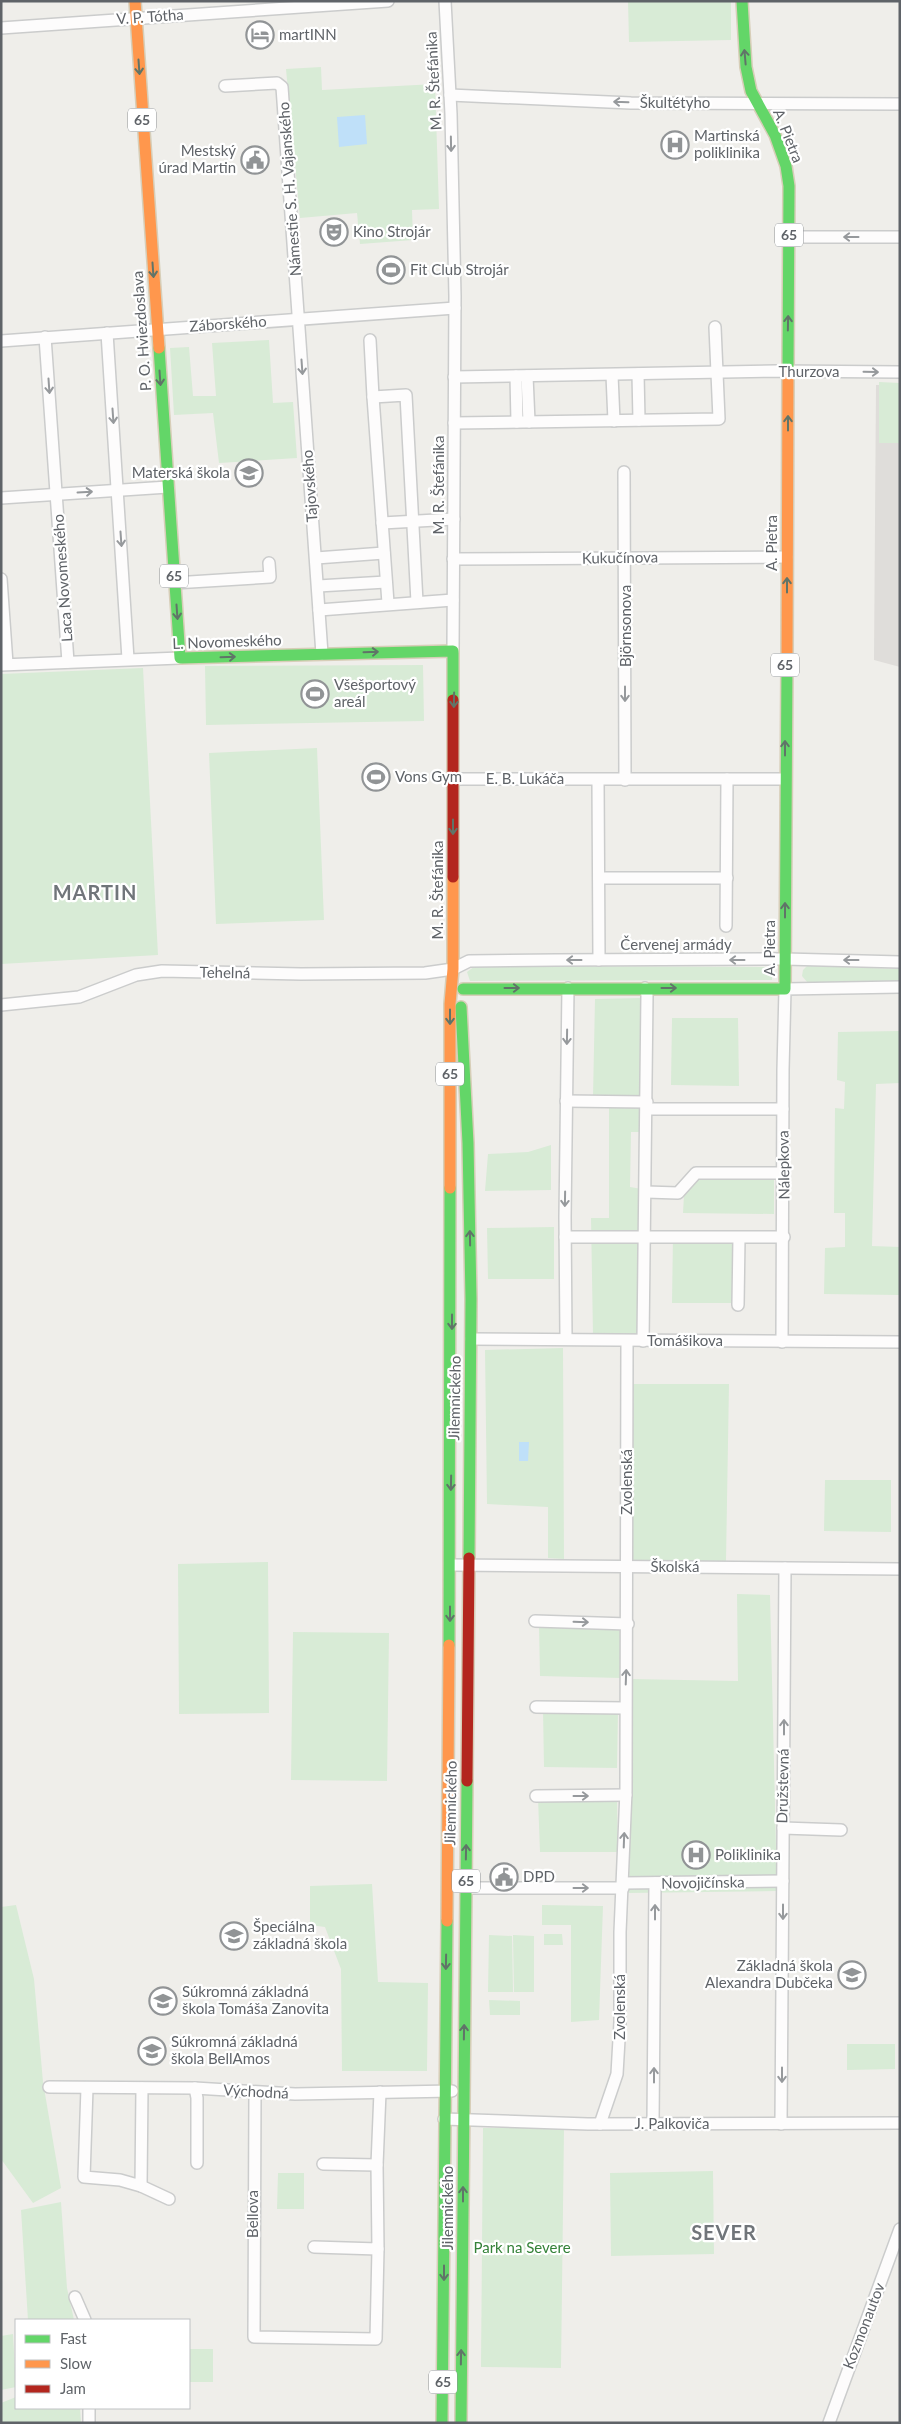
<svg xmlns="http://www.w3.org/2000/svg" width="901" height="2424" font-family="Lato,sans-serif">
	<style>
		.industrial { fill: #dfddda }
		.green { fill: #d8ebd6 }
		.water { fill: #bfe0f9 }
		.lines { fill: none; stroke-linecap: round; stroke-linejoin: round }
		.street-casing { stroke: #cbcccc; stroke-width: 14 }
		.fast-casing { stroke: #d7ceb8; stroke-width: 14 }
		.slow-casing { stroke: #d7ceb8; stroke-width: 14 }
		.jam-casing { stroke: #d7ceb8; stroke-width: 14 }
		.street { stroke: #fdfcfc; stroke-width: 11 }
		.fast { stroke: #63d668; stroke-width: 11 }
		.slow { stroke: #ff974d; stroke-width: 11 }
		.jam { stroke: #b3261e; stroke-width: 11 }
		.oneway { stroke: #607468 }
		.oneway2 { stroke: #96999c }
		.labels { text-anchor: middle; stroke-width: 4.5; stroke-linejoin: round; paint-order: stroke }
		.shield { fill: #fff; stroke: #8f9295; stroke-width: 1 }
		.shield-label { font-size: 14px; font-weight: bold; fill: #5f6368 }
		.street-label { font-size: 15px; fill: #5f6368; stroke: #fff }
		.poi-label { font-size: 15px; fill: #5f6368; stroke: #fff; text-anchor: start }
		.park-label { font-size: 15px; fill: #348238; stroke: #fff }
		.district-label { font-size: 20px; font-weight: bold; letter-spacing: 1px; fill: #70757a; stroke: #fff }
	</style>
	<rect width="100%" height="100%" fill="#efeeea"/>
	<polygon class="industrial" points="876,385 900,385 900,667 874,660"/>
	<g class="green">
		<polygon points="628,1 731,1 731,40 629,42"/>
		<polygon points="321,67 322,90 435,84 439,209 412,210 413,240 360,244 357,213 300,218 286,69"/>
		<polygon points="269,340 273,403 293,402 297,458 219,463 213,413 174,415 170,348 189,347 193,396 216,396 212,343"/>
		<polygon points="879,382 900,383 900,443 879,443"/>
		<polygon points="423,665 424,721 206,725 205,666"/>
		<polygon points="143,668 158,955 1,964 1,674"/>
		<polygon points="317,748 324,920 216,924 209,753"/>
		<polygon points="475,966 767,967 772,971 772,980 470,981 467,972"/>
		<polygon points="807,966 900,969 900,981 808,983 802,976 803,970"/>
		<polygon points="642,998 643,1097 593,1097 595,999"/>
		<polygon points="672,1018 738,1018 739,1086 671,1085"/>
		<polygon points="899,1031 900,1083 876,1084 872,1246 900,1247 899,1295 824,1294 825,1248 845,1247 845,1213 834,1213 835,1108 844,1109 845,1082 837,1080 838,1032"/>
		<polygon points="609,1105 643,1107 644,1132 631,1132 630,1187 642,1189 640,1335 593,1335 591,1218 609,1218"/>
		<polygon points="551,1145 551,1190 485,1191 488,1154 528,1152"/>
		<polygon points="685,1176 774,1176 774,1214 683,1213"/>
		<polygon points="554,1227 554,1279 488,1279 487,1228"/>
		<polygon points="673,1235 740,1238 737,1303 672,1303"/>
		<polygon points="563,1348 564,1559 548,1558 548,1507 487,1504 485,1350"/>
		<polygon points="632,1384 729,1384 726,1561 633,1561"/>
		<polygon points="825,1480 891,1480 891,1532 824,1531"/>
		<polygon points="268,1562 269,1713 179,1714 178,1564"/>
		<polygon points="737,1594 770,1595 777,1891 629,1893 631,1679 738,1681"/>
		<polygon points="539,1626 621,1629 621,1678 540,1676"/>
		<polygon points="293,1632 389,1633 387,1781 291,1780"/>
		<polygon points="543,1709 618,1711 617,1768 544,1767"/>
		<polygon points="538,1798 617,1799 618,1852 540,1852"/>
		<polygon points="372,1884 378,1982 428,1983 427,2071 342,2071 341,1969 325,1927 310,1925 310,1886"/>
		<polygon points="16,1905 34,1979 43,2082 61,2188 33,2203 1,2159 1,1907"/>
		<polygon points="542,1905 603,1906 599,2020 571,2022 571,1925 542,1925"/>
		<polygon points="544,1934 562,1934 563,1945 544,1945"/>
		<polygon points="489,1935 512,1936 513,1992 488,1992"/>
		<polygon points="513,1935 534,1936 534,1992 514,1992"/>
		<polygon points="489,2000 520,2001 520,2015 490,2015"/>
		<polygon points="847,2044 895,2044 895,2069 847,2070"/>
		<polygon points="483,2128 564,2128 561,2368 481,2367"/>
		<polygon points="713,2171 714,2254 611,2256 610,2173"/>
		<polygon points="278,2173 304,2173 304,2209 277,2209"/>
		<polygon points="61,2202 67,2288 74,2320 28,2320 21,2210"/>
		<polygon points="13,2334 16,2387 1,2390 1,2336"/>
		<rect x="189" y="2349" width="24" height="33"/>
		<polygon points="16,2397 16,2408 80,2408 81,2423 1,2423 1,2403"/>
	</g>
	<g class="water">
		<polygon points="365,115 367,144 339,147 337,117"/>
		<polygon points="519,1442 529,1442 528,1461 519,1461"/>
	</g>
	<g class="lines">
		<g class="street-casing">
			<g id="street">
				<polyline points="445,1 451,114 455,296 453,651"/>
				<polyline points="1,28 388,1"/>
				<polyline points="225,86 277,83 282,87 322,654"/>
				<polyline points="450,95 631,103 900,104"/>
				<polyline points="789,237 900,237"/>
				<polyline points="107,333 128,659"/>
				<polyline points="45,337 68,662"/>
				<polyline points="370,340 373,397 406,395 417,602"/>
				<polyline points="1,341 455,308"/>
				<polyline points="638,374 639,420"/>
				<polyline points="612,375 614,421"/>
				<polyline points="516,376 517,422"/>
				<polyline points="527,376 529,422"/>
				<polyline points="454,377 776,371 900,372"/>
				<polyline points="373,397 388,603"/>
				<polyline points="454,423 719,419 715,327"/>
				<polyline points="624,472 625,780"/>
				<polyline points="1,498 168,487"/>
				<polyline points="382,523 454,519"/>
				<polyline points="316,558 384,553"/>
				<polyline points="453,559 787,557"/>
				<polyline points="1,579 7,664"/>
				<polyline points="174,583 270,577 269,563"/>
				<polyline points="318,586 386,582"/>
				<polyline points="319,610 453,600"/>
				<polyline points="1,665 180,658"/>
				<polyline points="453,779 785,779"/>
				<polyline points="598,780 599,960"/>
				<polyline points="599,878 727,878"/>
				<polyline points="726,926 727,779"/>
				<polyline points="1,1005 79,997 136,975 162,971 301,974 425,973 453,969 469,961 556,960 785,959 900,962"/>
				<polyline points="566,1101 647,1102"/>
				<polyline points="647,1109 783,1109"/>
				<polyline points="646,1192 678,1193 696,1173 784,1173"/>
				<polyline points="565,1237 784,1237"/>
				<polyline points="738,1305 739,1238"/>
				<polyline points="566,1338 565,1217 568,988"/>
				<polyline points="471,1339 900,1342"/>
				<polyline points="643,1341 647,995 645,988"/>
				<polyline points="782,1342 783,1070 785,989 900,987"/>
				<polyline points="450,1565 900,1569"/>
				<polyline points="535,1621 628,1624"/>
				<polyline points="536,1707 625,1708"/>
				<polyline points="536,1796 626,1795"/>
				<polyline points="783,1828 841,1830"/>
				<polyline points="623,1883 783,1881"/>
				<polyline points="466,1888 623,1888"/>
				<polyline points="49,2087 195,2088 295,2094 452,2091"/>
				<polyline points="87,2088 84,2177 120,2180 141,2186 142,2088"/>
				<polyline points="195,2088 197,2098 197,2163"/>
				<polyline points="255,2092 254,2337 376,2339 378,2249"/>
				<polyline points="444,2119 588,2124 900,2123"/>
				<polyline points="653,2123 655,1883"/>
				<polyline points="600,2124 617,2074 620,2022 620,1932 626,1791 627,1341"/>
				<polyline points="781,2124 785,1568"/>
				<polyline points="323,2164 377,2165 380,2092"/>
				<polyline points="141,2186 169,2199"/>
				<polyline points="314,2247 378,2249 377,2165"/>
				<polyline points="75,2297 85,2320"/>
				<polyline points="89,2423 89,2408"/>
				<polyline points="829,2423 900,2229"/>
			</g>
		</g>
		<g class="fast-casing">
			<g id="fast">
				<polyline points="742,1 746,67 751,91 775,135 786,166 789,186 788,370"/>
				<polyline points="159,348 180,658 453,651 453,700"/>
				<polyline points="463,989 785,989 787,662"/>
				<polyline points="461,1007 468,1143 471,1299 469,1558"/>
				<polyline points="449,1645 450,1188"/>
				<polyline points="442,2423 447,1921"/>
				<polyline points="461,2423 467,1781"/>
			</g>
		</g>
		<g class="slow-casing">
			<g id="slow">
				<polyline points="135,1 159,348"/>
				<polyline points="787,662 788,370"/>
				<polyline points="450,1188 450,1004 453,969 453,877"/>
				<polyline points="447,1921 449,1645"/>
			</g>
		</g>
		<g class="jam-casing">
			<g id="jam">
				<polyline points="453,700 453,877"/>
				<polyline points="467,1781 469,1558"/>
			</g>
		</g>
		<use href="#street" class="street"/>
		<use href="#fast" class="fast"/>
		<use href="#slow" class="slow"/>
		<use href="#jam" class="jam"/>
	</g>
	<defs><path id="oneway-shaft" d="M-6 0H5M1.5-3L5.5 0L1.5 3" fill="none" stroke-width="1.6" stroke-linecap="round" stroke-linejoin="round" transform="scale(1.25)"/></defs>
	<g class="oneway">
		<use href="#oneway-shaft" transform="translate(745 57) rotate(-95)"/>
		<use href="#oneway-shaft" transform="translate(139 67) rotate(86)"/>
		<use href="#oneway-shaft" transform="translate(153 270) rotate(86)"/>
		<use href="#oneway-shaft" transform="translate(788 323) rotate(-89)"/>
		<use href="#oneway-shaft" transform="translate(160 378) rotate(86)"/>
		<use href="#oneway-shaft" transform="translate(788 423) rotate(-90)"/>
		<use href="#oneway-shaft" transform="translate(787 585) rotate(-90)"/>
		<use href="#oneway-shaft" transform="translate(177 612) rotate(86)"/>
		<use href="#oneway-shaft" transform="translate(371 652) rotate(-2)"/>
		<use href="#oneway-shaft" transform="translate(228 657) rotate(-2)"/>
		<use href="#oneway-shaft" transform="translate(454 700) rotate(91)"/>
		<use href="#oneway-shaft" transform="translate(785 748) rotate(-90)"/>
		<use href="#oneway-shaft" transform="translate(453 827) rotate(90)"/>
		<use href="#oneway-shaft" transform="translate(785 910) rotate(-90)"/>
		<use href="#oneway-shaft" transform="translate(512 988)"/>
		<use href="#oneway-shaft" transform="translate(669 988)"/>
		<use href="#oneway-shaft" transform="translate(450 1017) rotate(90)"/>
		<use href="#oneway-shaft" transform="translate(470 1238) rotate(-91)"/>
		<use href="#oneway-shaft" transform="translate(452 1322) rotate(90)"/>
		<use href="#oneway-shaft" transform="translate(451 1483) rotate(91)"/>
		<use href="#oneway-shaft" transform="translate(450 1614) rotate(90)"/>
		<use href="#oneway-shaft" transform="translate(466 1852) rotate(-89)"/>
		<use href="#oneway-shaft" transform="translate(446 1962) rotate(91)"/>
		<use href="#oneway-shaft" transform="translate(464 2032) rotate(-89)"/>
		<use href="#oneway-shaft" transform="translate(463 2194) rotate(-90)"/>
		<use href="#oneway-shaft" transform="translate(444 2273) rotate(90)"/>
		<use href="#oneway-shaft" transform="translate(461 2357) rotate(-89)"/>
	</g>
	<g class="oneway2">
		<use href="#oneway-shaft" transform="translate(621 102) rotate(-178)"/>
		<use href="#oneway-shaft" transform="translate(451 144) rotate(89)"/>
		<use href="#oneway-shaft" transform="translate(851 237) rotate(-180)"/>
		<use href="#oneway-shaft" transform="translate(302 367) rotate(86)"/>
		<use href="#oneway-shaft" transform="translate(871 372) rotate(1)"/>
		<use href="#oneway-shaft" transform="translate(49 386) rotate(86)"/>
		<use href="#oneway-shaft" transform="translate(113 416) rotate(86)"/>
		<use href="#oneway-shaft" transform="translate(85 492) rotate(-3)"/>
		<use href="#oneway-shaft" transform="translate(121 539) rotate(86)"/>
		<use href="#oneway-shaft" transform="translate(625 694) rotate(90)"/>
		<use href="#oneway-shaft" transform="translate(574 960) rotate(180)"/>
		<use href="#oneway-shaft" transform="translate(737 960) rotate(180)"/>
		<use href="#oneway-shaft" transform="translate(851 960) rotate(-180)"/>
		<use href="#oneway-shaft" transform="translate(567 1037) rotate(91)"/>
		<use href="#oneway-shaft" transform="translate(565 1199) rotate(91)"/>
		<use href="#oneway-shaft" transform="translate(581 1622) rotate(2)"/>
		<use href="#oneway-shaft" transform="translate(626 1677) rotate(-88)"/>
		<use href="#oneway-shaft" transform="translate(784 1727) rotate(-90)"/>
		<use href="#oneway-shaft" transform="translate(581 1796)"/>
		<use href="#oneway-shaft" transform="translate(624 1840) rotate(-88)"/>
		<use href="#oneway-shaft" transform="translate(581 1888)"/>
		<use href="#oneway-shaft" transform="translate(655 1912) rotate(-90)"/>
		<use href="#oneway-shaft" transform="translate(783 1912) rotate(90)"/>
		<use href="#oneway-shaft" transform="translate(654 2075) rotate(-90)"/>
		<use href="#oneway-shaft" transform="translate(782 2075) rotate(90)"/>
	</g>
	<defs>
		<g id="hotel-ring" transform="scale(1.4375)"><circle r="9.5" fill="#fff" stroke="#919496" stroke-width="1.5"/><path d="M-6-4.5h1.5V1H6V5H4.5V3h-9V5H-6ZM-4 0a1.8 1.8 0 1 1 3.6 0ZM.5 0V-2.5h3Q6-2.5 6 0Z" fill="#919496"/></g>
		<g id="hospital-ring" transform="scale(1.4375)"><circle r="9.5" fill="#fff" stroke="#919496" stroke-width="1.5"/><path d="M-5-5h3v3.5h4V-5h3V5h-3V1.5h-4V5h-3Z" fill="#919496"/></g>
		<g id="civic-ring" transform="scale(1.4375)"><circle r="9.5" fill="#fff" stroke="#919496" stroke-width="1.5"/><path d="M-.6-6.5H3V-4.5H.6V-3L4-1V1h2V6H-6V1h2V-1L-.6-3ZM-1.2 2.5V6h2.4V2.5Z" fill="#919496"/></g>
		<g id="theatre-ring" transform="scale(1.4375)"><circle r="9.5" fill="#fff" stroke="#919496" stroke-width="1.5"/><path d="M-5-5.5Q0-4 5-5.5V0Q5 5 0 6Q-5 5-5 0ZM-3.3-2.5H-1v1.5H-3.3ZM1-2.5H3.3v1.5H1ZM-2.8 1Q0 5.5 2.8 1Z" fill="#919496"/></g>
		<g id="stadium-ring" transform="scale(1.4375)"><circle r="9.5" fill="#fff" stroke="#919496" stroke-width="1.5"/><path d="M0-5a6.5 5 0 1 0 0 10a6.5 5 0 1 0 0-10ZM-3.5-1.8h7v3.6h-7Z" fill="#919496"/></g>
		<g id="school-ring" transform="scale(1.4375)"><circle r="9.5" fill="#fff" stroke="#919496" stroke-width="1.5"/><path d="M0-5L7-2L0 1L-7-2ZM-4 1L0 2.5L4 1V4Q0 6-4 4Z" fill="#919496"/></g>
	</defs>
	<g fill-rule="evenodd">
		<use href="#hotel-ring" x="260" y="35"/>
		<use href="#hospital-ring" x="675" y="145"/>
		<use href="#civic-ring" x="255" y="160"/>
		<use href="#theatre-ring" x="334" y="232"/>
		<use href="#stadium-ring" x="391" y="270"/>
		<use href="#school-ring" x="249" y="473"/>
		<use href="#stadium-ring" x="315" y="694"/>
		<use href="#stadium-ring" x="376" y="777"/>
		<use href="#hospital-ring" x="696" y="1855"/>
		<use href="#civic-ring" x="504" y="1877"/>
		<use href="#school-ring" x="234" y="1936"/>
		<use href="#school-ring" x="852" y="1975"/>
		<use href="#school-ring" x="163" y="2001"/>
		<use href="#school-ring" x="152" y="2051"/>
	</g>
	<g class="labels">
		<g class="shield">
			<rect x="128" y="108.5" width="28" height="23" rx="4"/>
			<rect x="775" y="223.5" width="28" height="23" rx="4"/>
			<rect x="160" y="564.5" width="28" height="23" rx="4"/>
			<rect x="771" y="653.5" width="28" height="23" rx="4"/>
			<rect x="436" y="1062.5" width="28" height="23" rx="4"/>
			<rect x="452" y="1869.5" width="28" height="23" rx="4"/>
			<rect x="429" y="2370.5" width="28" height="23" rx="4"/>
		</g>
		<g class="shield-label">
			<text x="142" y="125">65</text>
			<text x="789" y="240">65</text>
			<text x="174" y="581">65</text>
			<text x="785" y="670">65</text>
			<text x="450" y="1079">65</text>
			<text x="466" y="1886">65</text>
			<text x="443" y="2387">65</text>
		</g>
		<g class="street-label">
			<text transform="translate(150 17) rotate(-4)" y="5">V. P. Tótha</text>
			<text transform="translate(434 81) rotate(-93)" y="5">M. R. Štefánika</text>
			<text x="675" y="108">Škultétyho</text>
			<text transform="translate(788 136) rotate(68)" y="5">A. Pietra</text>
			<text transform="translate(290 189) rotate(-94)" y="5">Námestie S. H. Vajanského</text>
			<text transform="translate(228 324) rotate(-4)" y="5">Záborského</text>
			<text transform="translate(142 331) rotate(-94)" y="5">P. O. Hviezdoslava</text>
			<text x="809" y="377">Thurzova</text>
			<text transform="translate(439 485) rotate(-90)" y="5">M. R. Štefánika</text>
			<text transform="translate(310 486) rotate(-94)" y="5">Tajovského</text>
			<text transform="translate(772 543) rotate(-90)" y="5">A. Pietra</text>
			<text transform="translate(620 558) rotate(-1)" y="5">Kukučínova</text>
			<text transform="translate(63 578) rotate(-94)" y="5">Laca Novomeského</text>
			<text transform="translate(626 626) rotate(-90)" y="5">Björnsonova</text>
			<text transform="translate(227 642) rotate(-2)" y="5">L. Novomeského</text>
			<text x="525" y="784">E. B. Lukáča</text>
			<text transform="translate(438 890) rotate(-90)" y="5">M. R. Štefánika</text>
			<text x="676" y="950">Červenej armády</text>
			<text transform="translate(770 948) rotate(-90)" y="5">A. Pietra</text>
			<text transform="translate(225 973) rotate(1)" y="5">Tehelná</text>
			<text transform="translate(784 1165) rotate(-91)" y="5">Nálepkova</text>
			<text x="685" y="1346">Tomášikova</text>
			<text transform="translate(455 1398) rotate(-89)" y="5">Jilemnického</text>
			<text transform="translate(627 1482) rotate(-90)" y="5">Zvolenská</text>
			<text x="675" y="1572">Školská</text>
			<text transform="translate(783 1786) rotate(-89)" y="5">Družstevná</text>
			<text transform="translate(451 1803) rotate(-89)" y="5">Jilemnického</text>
			<text transform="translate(703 1883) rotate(-1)" y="5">Novojičínska</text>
			<text transform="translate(620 2007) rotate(-90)" y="5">Zvolenská</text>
			<text transform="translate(256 2092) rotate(3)" y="5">Východná</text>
			<text x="672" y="2129">J. Palkoviča</text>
			<text transform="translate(448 2208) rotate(-90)" y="5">Jilemnického</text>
			<text transform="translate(253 2214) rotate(-90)" y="5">Bellova</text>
			<text transform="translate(864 2326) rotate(-69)" y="5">Kozmonautov</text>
		</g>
		<g class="poi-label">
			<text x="279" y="40">martINN</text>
			<text x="694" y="141">Martinská<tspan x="694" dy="17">poliklinika</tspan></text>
			<text x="236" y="156" text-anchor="end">Mestský<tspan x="236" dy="17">úrad Martin</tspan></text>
			<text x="353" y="237">Kino Strojár</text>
			<text x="410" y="275">Fit Club Strojár</text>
			<text x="230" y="478" text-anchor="end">Materská škola</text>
			<text x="334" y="690">Všešportový<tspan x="334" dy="17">areál</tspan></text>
			<text x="395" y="782">Vons Gym</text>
			<text x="715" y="1860">Poliklinika</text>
			<text x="523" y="1882">DPD</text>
			<text x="253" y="1932">Špeciálna<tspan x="253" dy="17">základná škola</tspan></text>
			<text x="833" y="1971" text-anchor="end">Základná škola<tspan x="833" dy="17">Alexandra Dubčeka</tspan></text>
			<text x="182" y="1997">Súkromná základná<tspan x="182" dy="17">škola Tomáša Zanovita</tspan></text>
			<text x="171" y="2047">Súkromná základná<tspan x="171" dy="17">škola BellAmos</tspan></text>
		</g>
		<g class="park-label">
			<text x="522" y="2253">Park na Severe</text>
		</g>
		<g class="district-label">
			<text x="95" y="900">MARTIN</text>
			<text x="724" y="2240">SEVER</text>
		</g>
	</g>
	<rect width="901" height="2424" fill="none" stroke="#5f6368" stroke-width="5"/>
	<rect x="15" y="2319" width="175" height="90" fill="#ffffff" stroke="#bfc1c3"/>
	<rect x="25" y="2335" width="25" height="8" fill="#63d668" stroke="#bfc1c3"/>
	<text x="60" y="2344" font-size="15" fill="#5f6368">Fast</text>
	<rect x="25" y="2360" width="25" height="8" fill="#ff974d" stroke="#bfc1c3"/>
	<text x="60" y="2369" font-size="15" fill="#5f6368">Slow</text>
	<rect x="25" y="2385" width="25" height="8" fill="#b3261e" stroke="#bfc1c3"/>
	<text x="60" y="2394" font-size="15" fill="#5f6368">Jam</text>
</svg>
